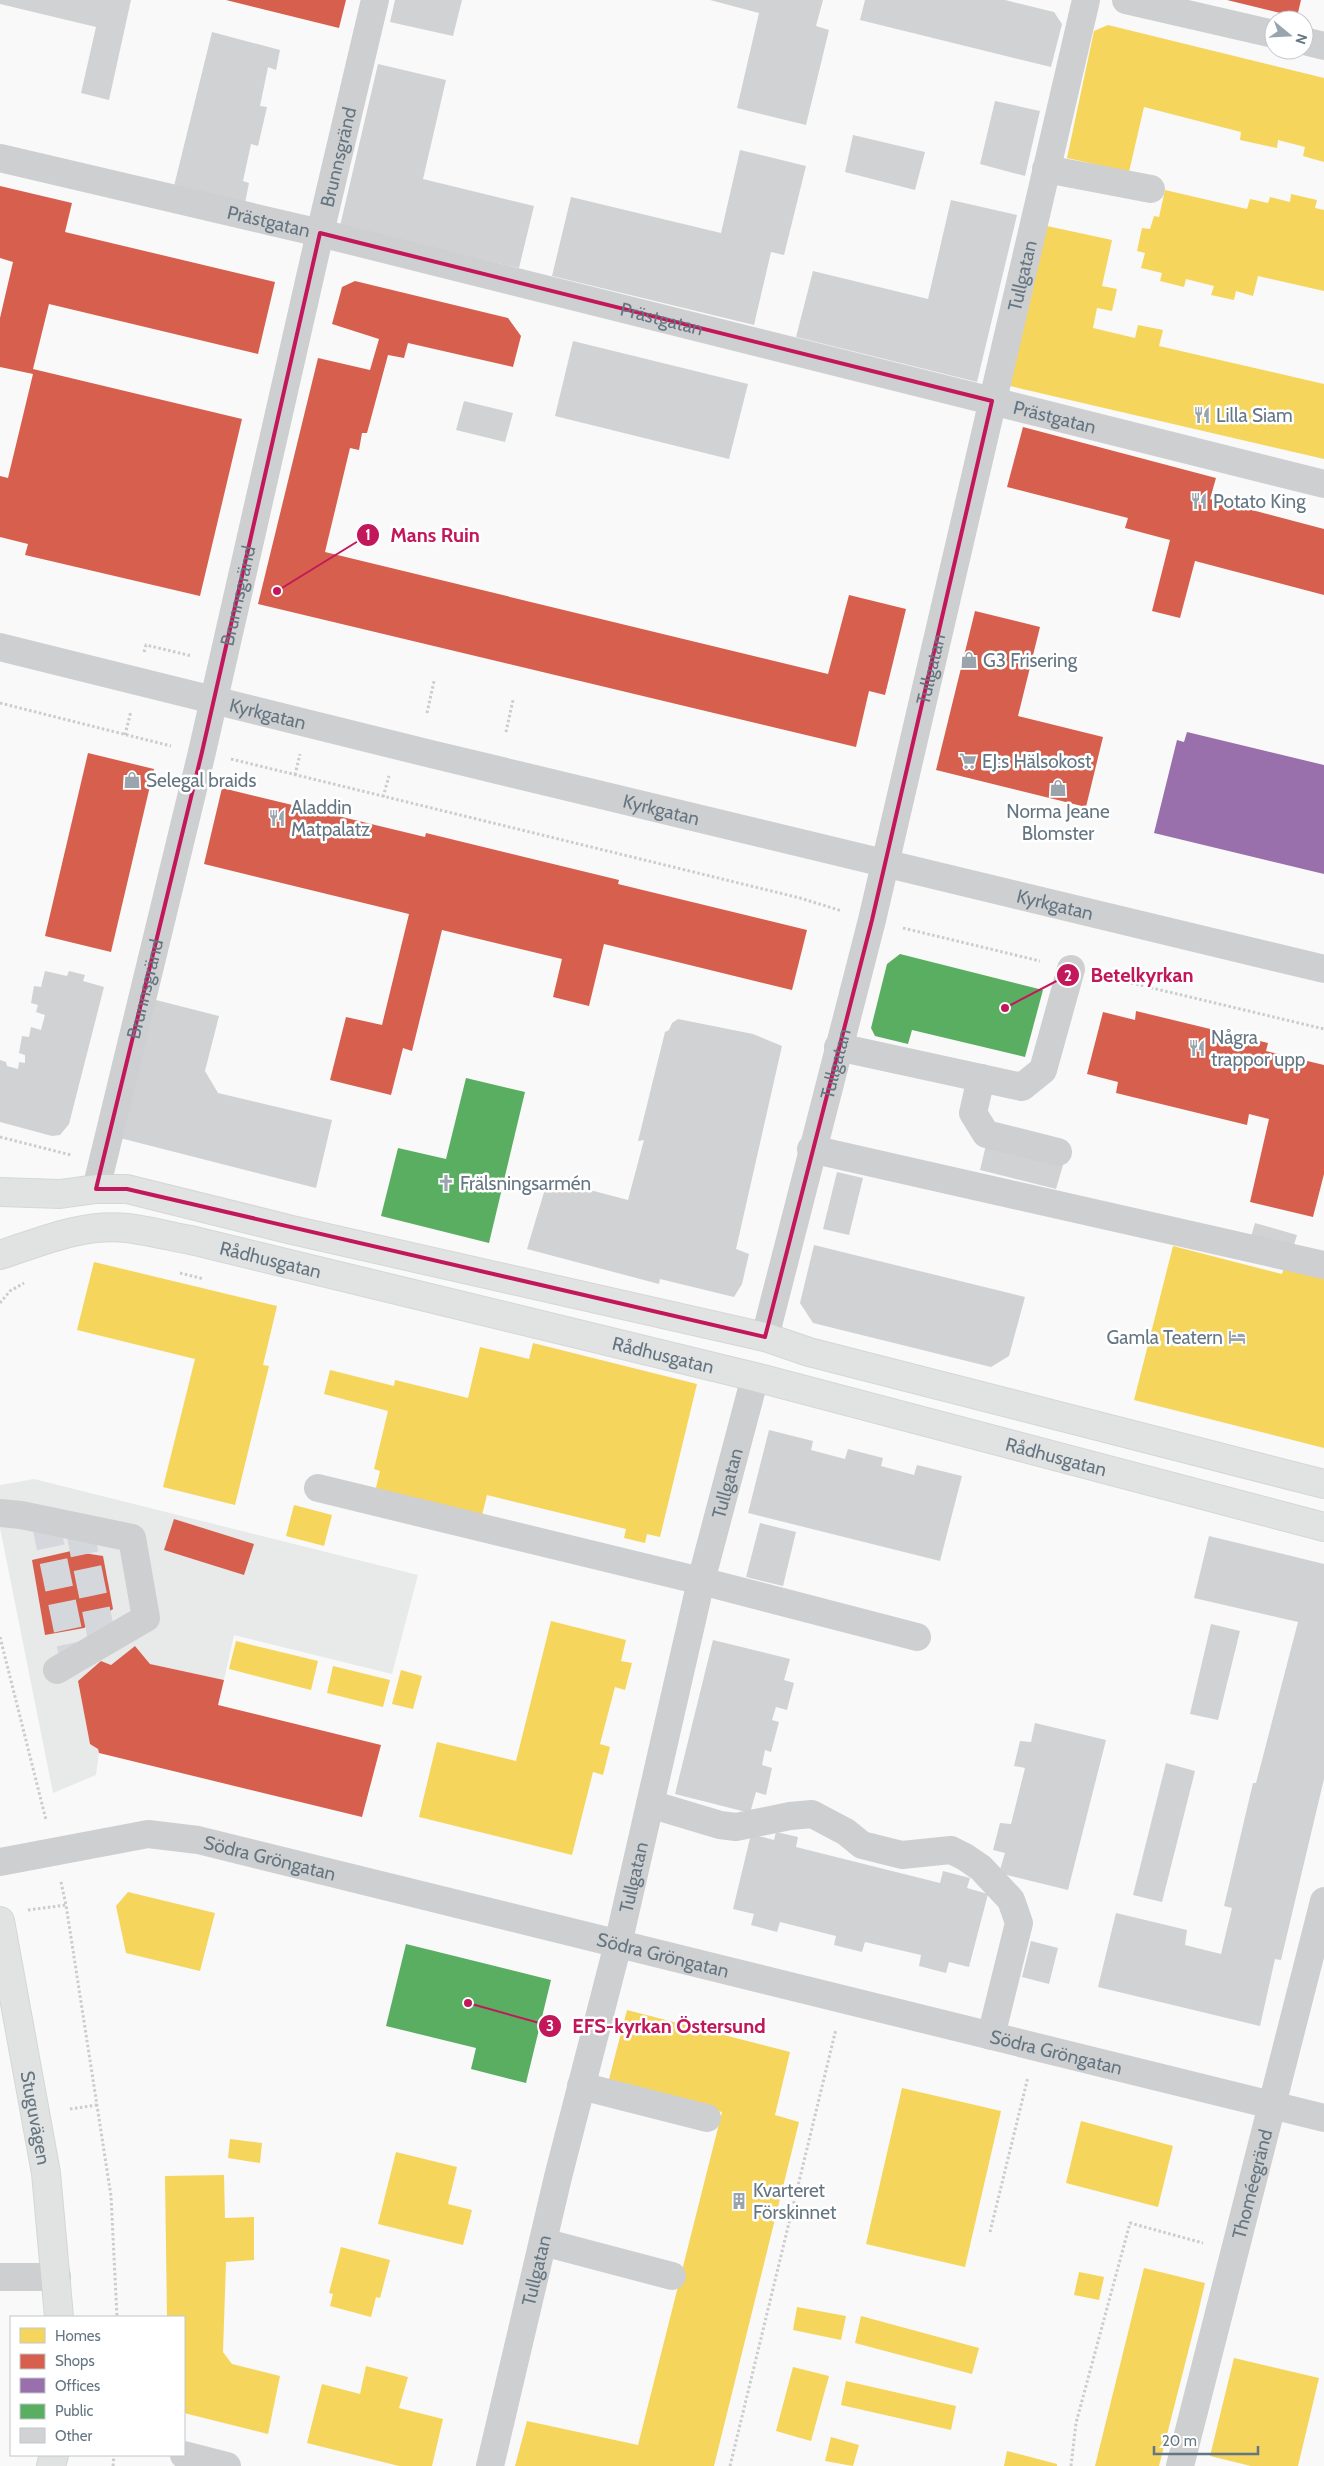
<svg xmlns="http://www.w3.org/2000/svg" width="1324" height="2466" font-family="Cabin,sans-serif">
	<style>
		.built { fill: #e8e9e9 }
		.homes { fill: #f6d55c }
		.shops { fill: #d6604d }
		.offices { fill: #9970ab }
		.public { fill: #5aae61 }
		.building { fill: #d0d2d3 }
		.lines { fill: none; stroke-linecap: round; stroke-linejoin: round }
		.minor-tunnel { stroke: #d4d8dc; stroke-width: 28; stroke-dasharray: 28 14; stroke-linecap: butt }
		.major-casing { stroke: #d5d6d7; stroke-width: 30 }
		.path { stroke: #cbcccd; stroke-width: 3; stroke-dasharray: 2.5 2.5; stroke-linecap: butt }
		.minor { stroke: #cecfd0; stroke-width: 28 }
		.major { stroke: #e1e2e2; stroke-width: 28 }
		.marked { fill: none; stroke: #c2185b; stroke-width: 4; stroke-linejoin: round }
		.labels { text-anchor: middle; stroke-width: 5; stroke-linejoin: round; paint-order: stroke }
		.street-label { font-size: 19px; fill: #657683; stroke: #fff }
		.poi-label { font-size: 19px; fill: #657683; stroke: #fff; text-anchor: start }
		.leader { fill: none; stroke: #c2185b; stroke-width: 2 }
		.callout-dot { fill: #c2185b; stroke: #fff; stroke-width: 2 }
		.mark-label { font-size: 15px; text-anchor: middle; font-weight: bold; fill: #fff }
		.callout-label { font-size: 20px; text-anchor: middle; font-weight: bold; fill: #c2185b; stroke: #fff; stroke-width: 5; stroke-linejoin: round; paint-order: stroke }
	</style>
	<rect width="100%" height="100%" fill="#f9f9f9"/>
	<polygon class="built" points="34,1479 418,1575 392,1674 234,1635 224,1680 150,1664 135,1646 111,1665 101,1661 78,1681 90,1743 98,1749 99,1753 96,1775 53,1793 0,1528 0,1485"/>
	<g class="homes">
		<polygon points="1108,25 1324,78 1324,162 1303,156 1305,147 1278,140 1277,148 1240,140 1241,132 1144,107 1129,172 1067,158 1094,31"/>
		<polygon points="1165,190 1247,209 1250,199 1268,203 1270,197 1290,202 1291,194 1317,200 1315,208 1324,210 1324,291 1258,276 1253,296 1236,291 1234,300 1211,295 1214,286 1186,279 1184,287 1160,281 1162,273 1141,268 1145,253 1137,251 1142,228 1150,229 1154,216 1159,217"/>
		<polygon points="1047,226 1112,240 1102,286 1117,289 1112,311 1097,308 1093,328 1135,338 1138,325 1163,330 1159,346 1324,384 1324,459 1010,386"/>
		<polygon points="1173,1246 1282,1274 1286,1262 1324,1272 1324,1448 1134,1400"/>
		<polygon points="94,1262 277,1306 263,1365 269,1366 235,1505 163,1487 195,1359 77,1330"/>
		<polygon points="533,1343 697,1384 660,1537 647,1534 645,1543 624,1538 626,1529 487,1495 481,1519 375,1492 380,1471 374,1469 388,1411 324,1394 330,1370 394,1386 395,1380 468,1398 480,1347 529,1359"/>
		<polygon points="294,1505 332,1515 324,1546 286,1536"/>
		<polygon points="551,1621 626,1640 621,1661 632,1663 625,1690 615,1687 600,1744 610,1747 603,1775 593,1772 572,1855 419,1817 437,1742 516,1761"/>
		<polygon points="236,1641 318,1661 311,1690 229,1669"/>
		<polygon points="333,1666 390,1680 383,1707 327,1693"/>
		<polygon points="401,1670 422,1676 413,1709 392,1704"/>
		<polygon points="128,1892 215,1913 200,1971 126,1953 116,1906"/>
		<polygon points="627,2010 790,2052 775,2115 799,2122 714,2466 515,2466 527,2421 638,2445 722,2112 608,2083"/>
		<polygon points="902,2088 1001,2111 965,2267 866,2244"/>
		<polygon points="1081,2121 1173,2146 1158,2207 1066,2183"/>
		<polygon points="230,2139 262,2143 260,2163 228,2158"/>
		<polygon points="396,2152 457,2167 448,2204 472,2210 463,2245 378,2224"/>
		<polygon points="224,2175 225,2218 254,2217 254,2260 226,2262 223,2352 232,2364 280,2376 268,2434 184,2413 184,2317 167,2317 165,2176"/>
		<polygon points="341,2247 390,2260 380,2298 376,2297 371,2317 330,2306 333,2294 329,2293"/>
		<polygon points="1144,2268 1205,2283 1198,2313 1159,2466 1095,2466"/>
		<polygon points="1079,2272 1104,2277 1099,2300 1074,2295"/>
		<polygon points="797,2307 846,2316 841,2340 793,2330"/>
		<polygon points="861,2316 979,2348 972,2374 855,2343"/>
		<polygon points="1234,2358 1319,2378 1298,2466 1251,2466 1210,2456"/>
		<polygon points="366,2366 408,2377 399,2408 443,2419 432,2466 399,2466 307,2443 322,2384 360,2394"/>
		<polygon points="793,2367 829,2376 811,2441 776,2431"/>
		<polygon points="846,2381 956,2406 951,2430 841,2405"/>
		<polygon points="831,2437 859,2445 853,2466 825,2461"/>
		<polygon points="1007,2451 1057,2464 1057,2466 1004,2466"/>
	</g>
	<g class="shops">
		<polygon points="226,0 346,0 339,28"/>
		<polygon points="1227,0 1301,0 1297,17"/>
		<polygon points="0,186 72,203 65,232 275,282 258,354 49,304 33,369 242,419 200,596 25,555 28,544 0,537 0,476 8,478 33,374 0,367 0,318 13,262 0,258"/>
		<polygon points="355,281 508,318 521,336 513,367 408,343 404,358 388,355 367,433 362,433 359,450 350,448 325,552 828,674 849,595 906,609 885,695 869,691 856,747 258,604 318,358 370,370 379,339 332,324 342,287"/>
		<polygon points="1023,427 1216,478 1210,499 1324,529 1324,595 1195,561 1180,618 1152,611 1170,540 1125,528 1128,518 1007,487"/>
		<polygon points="975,611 1040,627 1018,716 1103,737 1086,807 936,770"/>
		<polygon points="88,753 154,769 111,952 45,936"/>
		<polygon points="222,788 425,837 426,833 619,880 618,884 807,930 792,990 604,944 589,1006 553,997 562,959 442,930 412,1051 403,1048 391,1095 330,1080 346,1017 382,1025 409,914 204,864"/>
		<polygon points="1136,1011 1268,1043 1266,1051 1324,1065 1324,1174 1313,1217 1250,1202 1269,1119 1249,1114 1247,1125 1116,1093 1118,1082 1087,1074 1103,1012 1135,1020"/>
		<polygon points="174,1519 254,1544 244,1575 164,1550"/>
		<polygon points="71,1551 103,1556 113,1609 84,1628 45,1635 32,1560"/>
		<polygon points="135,1646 150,1664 224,1680 218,1705 381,1745 362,1817 99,1753 98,1749 90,1744 78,1681 101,1661 111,1665"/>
	</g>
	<polygon class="offices" points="1187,732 1324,765 1324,874 1154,833 1177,740 1184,742"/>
	<g class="public">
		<polygon points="900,954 1043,990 1025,1057 912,1030 908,1044 875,1036 871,1028 887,964"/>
		<polygon points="466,1078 525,1092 489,1243 381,1216 398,1148 446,1159"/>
		<polygon points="406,1944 551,1980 526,2083 471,2069 476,2048 386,2026"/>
	</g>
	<g class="building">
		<polygon points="0,0 131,0 109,100 81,93 96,27 0,4"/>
		<polygon points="395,0 462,0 453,36 390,22"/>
		<polygon points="710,0 823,0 816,26 829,30 806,125 737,108 759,13"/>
		<polygon points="865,0 1005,0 1054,12 1062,24 1051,67 860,20"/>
		<polygon points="212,32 280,50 276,70 268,67 260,106 267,107 258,146 251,144 243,181 249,183 245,203 174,186"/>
		<polygon points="378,64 446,80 423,179 534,206 519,268 340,226"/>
		<polygon points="995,101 1040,111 1025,176 980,164"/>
		<polygon points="853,135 925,152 915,190 845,172"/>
		<polygon points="740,150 806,166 784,255 771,252 754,325 552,276 571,197 721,233"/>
		<polygon points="951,200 1017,215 977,382 796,337 813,271 928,299"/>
		<polygon points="573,341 748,384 729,459 555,416"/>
		<polygon points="464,401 513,413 505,442 456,430"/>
		<polygon points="45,971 67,976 69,971 85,975 83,981 104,987 69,1124 60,1135 52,1136 0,1122 0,1060 6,1062 7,1066 18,1069 19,1062 25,1063 25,1055 19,1053 22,1036 29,1037 31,1027 41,1030 45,1015 36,1012 38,1005 31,1003 34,986 41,987"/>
		<polygon points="152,999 219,1016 205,1071 218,1093 332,1120 316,1188 116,1137"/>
		<polygon points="678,1019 753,1034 782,1046 736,1249 749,1254 742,1284 734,1297 660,1279 659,1284 527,1249 548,1179 628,1200 644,1140 638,1141 665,1032 669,1030 672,1023"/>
		<polygon points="986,1145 1063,1165 1056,1189 980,1170"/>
		<polygon points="837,1172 863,1178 849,1235 823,1229"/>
		<polygon points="1255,1223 1297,1235 1292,1251 1250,1240"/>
		<polygon points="814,1245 1025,1297 1009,1356 991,1367 813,1323 800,1303"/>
		<polygon points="769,1430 813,1441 811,1450 845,1459 848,1449 883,1458 881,1466 914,1475 917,1465 962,1476 940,1561 748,1513"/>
		<polygon points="760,1523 796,1532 783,1586 746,1577"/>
		<polygon points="1209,1536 1324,1564 1324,1779 1281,1960 1275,1959 1260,2026 1098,1987 1116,1913 1187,1930 1185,1945 1221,1954 1232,1908 1224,1906 1253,1783 1256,1783 1298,1622 1194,1598"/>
		<polygon points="1211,1624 1240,1631 1218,1720 1190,1714"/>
		<polygon points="713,1640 790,1659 784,1680 794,1683 787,1710 776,1707 772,1720 779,1722 771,1752 765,1750 762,1765 772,1768 766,1795 756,1792 750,1813 675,1794"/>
		<polygon points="1035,1723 1106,1740 1068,1890 999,1873 1005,1853 993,1850 1000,1823 1011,1824 1025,1768 1014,1766 1020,1741 1031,1742"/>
		<polygon points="1166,1763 1195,1771 1162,1902 1133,1895"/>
		<polygon points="776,1832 798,1837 796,1847 940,1883 943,1871 970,1878 967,1888 988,1894 969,1967 949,1962 946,1973 919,1966 921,1955 865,1942 862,1952 834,1945 836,1936 780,1922 777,1932 751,1925 754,1914 733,1909 751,1834 774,1840"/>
		<polygon points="1031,1941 1058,1948 1049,1984 1022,1977"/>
	</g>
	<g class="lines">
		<g class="minor-tunnel">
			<polyline points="45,1520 74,1660"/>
			<polyline points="79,1527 103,1644"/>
		</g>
		<g class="major-casing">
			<g id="major">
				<polyline points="0,1192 60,1194 96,1189 127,1189 292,1230 765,1337 809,1352 1324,1484"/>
				<path id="s8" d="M0,1255C40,1242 83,1223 127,1228C150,1231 173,1237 195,1241L755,1377L1324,1527"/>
				<path id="s9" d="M0,1921L46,2173L59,2317"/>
				<polyline points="51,2466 54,2455"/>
			</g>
		</g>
		<g class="path">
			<polyline points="144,652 146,645 192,656"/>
			<polyline points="0,703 171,746"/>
			<polyline points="427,713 434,681"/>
			<polyline points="506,732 513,700"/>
			<polyline points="125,735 131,711"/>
			<polyline points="231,759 800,898 842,911"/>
			<polyline points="295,775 300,754"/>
			<polyline points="383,797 389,776"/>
			<polyline points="903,928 1040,961"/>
			<polyline points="1102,976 1324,1029"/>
			<polyline points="0,1137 71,1155"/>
			<polyline points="180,1273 204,1279"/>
			<polyline points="0,1303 10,1291 24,1283"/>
			<polyline points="0,1637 46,1820"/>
			<polyline points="61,1882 66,1905 111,2196 117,2317"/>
			<polyline points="28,1910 66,1905"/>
			<polyline points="70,2109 97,2105"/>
			<polyline points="990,2232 1028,2077"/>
			<polyline points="113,2466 114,2455"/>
			<polyline points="730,2466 836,2029"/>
			<polyline points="1071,2466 1076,2423 1130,2223 1203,2243"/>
		</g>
		<g class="minor">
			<polyline points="1126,0 1274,34"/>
			<polyline points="1304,41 1324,46"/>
			<path id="s1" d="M0,158L320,233L1324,484"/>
			<polyline points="1046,169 1151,189"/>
			<path id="s2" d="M0,647L431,754L1324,969"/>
			<polyline points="838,1047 1022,1087 1043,1070 1071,969"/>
			<polyline points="981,1078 973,1113 986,1134 1058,1152"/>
			<polyline points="811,1149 1324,1265"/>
			<path id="s3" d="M96,1189L202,752L320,233L375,0"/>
			<path id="s4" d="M765,1337L872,920L1086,0"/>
			<polyline points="318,1488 701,1581 917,1637"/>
			<polyline points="0,1513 21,1515 132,1538 146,1618 57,1670"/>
			<polyline points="650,1804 720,1825 736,1827 790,1816 812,1814 846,1832 862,1845 902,1855 951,1850 965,1857 981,1868 1011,1900 1019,1923 991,2036"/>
			<path id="s5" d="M0,1862L148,1834L198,1840L1324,2118"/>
			<polyline points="581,2086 707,2118"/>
			<polyline points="543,2242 672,2276"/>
			<polyline points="0,2277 57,2277"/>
			<polyline points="184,2455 227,2466"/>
			<path id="s6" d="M490,2466L558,2177L618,1944L701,1581L755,1377"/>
			<path id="s7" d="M1180,2466L1324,1901"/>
		</g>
		<use href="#major" class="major"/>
	</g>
	<path class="marked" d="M320,233L992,401L872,920L765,1337L127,1189H96L202,752Z"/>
	<defs>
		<g id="restaurant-bare" transform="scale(1.35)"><path d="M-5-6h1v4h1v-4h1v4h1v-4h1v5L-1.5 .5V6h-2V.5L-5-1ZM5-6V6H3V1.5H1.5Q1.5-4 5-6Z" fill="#99a4ac" stroke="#fff" stroke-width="2.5" paint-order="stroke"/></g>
		<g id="shop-bare" transform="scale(1.35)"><path d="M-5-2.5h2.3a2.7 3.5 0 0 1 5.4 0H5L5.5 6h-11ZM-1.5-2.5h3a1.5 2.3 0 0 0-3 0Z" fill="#99a4ac" stroke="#fff" stroke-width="2.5" paint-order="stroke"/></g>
		<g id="supermarket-bare" transform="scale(1.35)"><path d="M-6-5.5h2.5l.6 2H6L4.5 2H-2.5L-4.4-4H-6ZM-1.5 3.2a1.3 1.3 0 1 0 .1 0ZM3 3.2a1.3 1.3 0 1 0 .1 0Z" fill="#99a4ac" stroke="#fff" stroke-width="2.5" paint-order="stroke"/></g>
		<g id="church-bare" transform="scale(1.35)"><path d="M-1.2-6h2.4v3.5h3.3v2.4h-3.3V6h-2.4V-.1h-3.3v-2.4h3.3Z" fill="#99a4ac" stroke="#fff" stroke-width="2.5" paint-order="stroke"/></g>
		<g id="hotel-bare" transform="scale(1.35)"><path d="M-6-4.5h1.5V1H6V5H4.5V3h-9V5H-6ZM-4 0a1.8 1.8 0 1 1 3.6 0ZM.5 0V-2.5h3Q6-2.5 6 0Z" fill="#99a4ac" stroke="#fff" stroke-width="2.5" paint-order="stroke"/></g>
		<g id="building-bare" transform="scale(1.35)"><path d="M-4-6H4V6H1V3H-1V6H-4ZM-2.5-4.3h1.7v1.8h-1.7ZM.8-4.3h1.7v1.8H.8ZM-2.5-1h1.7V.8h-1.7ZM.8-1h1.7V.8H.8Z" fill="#99a4ac" stroke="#fff" stroke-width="2.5" paint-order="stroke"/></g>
	</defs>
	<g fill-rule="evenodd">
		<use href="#restaurant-bare" x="1202" y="415"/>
		<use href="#restaurant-bare" x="1199" y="501"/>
		<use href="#shop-bare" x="969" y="660"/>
		<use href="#supermarket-bare" x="968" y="761"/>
		<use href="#shop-bare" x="132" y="780"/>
		<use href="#shop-bare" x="1058" y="788"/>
		<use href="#restaurant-bare" x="277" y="818"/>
		<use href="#restaurant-bare" x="1197" y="1048"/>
		<use href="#church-bare" x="446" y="1183"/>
		<use href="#hotel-bare" x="1237" y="1337"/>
		<use href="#building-bare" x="739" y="2201"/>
	</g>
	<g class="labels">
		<g class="street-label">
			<text dy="7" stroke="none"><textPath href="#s3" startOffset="1060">Brunnsgränd</textPath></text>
			<text dy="7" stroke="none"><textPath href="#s1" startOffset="276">Prästgatan</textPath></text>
			<text dy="7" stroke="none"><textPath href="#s4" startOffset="1092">Tullgatan</textPath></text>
			<text dy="7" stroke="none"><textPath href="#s1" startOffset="681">Prästgatan</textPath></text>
			<text dy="7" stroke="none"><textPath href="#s1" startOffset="1086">Prästgatan</textPath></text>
			<text dy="7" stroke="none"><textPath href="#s3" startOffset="610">Brunnsgränd</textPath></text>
			<text dy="7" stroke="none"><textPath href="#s4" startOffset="688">Tullgatan</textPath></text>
			<text dy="7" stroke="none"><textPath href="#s2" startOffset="276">Kyrkgatan</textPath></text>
			<text dy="7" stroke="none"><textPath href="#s2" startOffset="681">Kyrkgatan</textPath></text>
			<text dy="7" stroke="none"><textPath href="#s2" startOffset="1086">Kyrkgatan</textPath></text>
			<text dy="7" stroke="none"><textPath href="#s3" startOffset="206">Brunnsgränd</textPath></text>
			<text dy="7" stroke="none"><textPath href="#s4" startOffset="282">Tullgatan</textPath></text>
			<text dy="7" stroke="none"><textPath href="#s8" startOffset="278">Rådhusgatan</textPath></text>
			<text dy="7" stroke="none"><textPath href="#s8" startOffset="682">Rådhusgatan</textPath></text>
			<text dy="7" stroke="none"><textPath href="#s8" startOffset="1088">Rådhusgatan</textPath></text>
			<text dy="7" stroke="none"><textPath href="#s6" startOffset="1011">Tullgatan</textPath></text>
			<text dy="7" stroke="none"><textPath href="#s5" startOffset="275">Södra Gröngatan</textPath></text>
			<text dy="7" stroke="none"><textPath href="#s6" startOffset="606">Tullgatan</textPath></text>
			<text dy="7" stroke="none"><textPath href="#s5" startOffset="680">Södra Gröngatan</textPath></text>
			<text dy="7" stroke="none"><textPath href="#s5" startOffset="1085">Södra Gröngatan</textPath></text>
			<text dy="7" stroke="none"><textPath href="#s9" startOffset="200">Stuguvägen</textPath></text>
			<text dy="7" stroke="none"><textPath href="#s7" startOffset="291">Thoméegränd</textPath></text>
			<text dy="7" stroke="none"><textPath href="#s6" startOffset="201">Tullgatan</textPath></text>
		</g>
		<g class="poi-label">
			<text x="1216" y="422">Lilla Siam</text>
			<text x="1213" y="508">Potato King</text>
			<text x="983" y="667">G3 Frisering</text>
			<text x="982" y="768">EJ:s Hälsokost</text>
			<text x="146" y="787">Selegal braids</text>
			<text x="291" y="814">Aladdin<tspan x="291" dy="22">Matpalatz</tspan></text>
			<text x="1058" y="818" text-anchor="middle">Norma Jeane<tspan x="1058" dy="22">Blomster</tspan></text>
			<text x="1211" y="1044">Några<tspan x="1211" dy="22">trappor upp</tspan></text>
			<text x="460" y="1190">Frälsningsarmén</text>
			<text x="1223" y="1344" text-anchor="end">Gamla Teatern</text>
			<text x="753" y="2197">Kvarteret<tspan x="753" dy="22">Förskinnet</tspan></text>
		</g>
	</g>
	<path class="leader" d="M277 591L368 535M1005 1008L1068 975M468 2003L550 2026"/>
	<g class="callout-dot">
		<circle cx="277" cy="591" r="5"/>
		<circle cx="1005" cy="1008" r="5"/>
		<circle cx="468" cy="2003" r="5"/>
		<circle cx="368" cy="535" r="12"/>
		<circle cx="1068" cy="975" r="12"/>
		<circle cx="550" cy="2026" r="12"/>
	</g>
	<g class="mark-label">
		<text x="368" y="540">1</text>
		<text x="1068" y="981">2</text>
		<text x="550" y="2031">3</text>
	</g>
	<g class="callout-label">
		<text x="435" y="542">Mans Ruin</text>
		<text x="1142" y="982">Betelkyrkan</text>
		<text x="669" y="2033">EFS-kyrkan Östersund</text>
	</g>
	<rect x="10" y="2316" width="175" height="140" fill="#ffffff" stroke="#c1c8cd"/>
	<rect x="20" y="2328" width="25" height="15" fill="#f6d55c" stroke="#c1c8cd"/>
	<text x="55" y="2341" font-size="15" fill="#657683">Homes</text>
	<rect x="20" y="2354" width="25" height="15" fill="#d6604d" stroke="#c1c8cd"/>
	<text x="55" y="2366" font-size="15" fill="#657683">Shops</text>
	<rect x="20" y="2378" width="25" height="15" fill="#9970ab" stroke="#c1c8cd"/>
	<text x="55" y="2391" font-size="15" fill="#657683">Offices</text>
	<rect x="20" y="2404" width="25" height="15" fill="#5aae61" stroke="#c1c8cd"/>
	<text x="55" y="2416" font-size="15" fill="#657683">Public</text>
	<rect x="20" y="2428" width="25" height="15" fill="#d0d2d3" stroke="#c1c8cd"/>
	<text x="55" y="2441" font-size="15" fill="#657683">Other</text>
	<g transform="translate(1289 35) rotate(108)"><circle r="24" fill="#ffffff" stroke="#c1c8cd"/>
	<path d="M0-4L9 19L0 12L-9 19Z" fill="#99a4ac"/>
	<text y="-8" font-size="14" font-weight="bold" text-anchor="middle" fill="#657683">N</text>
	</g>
	<path d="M1154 2446v8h104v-8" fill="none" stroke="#657683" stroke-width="2.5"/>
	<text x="1162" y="2446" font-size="15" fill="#657683" stroke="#ffffff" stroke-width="4" paint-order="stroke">20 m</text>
</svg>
